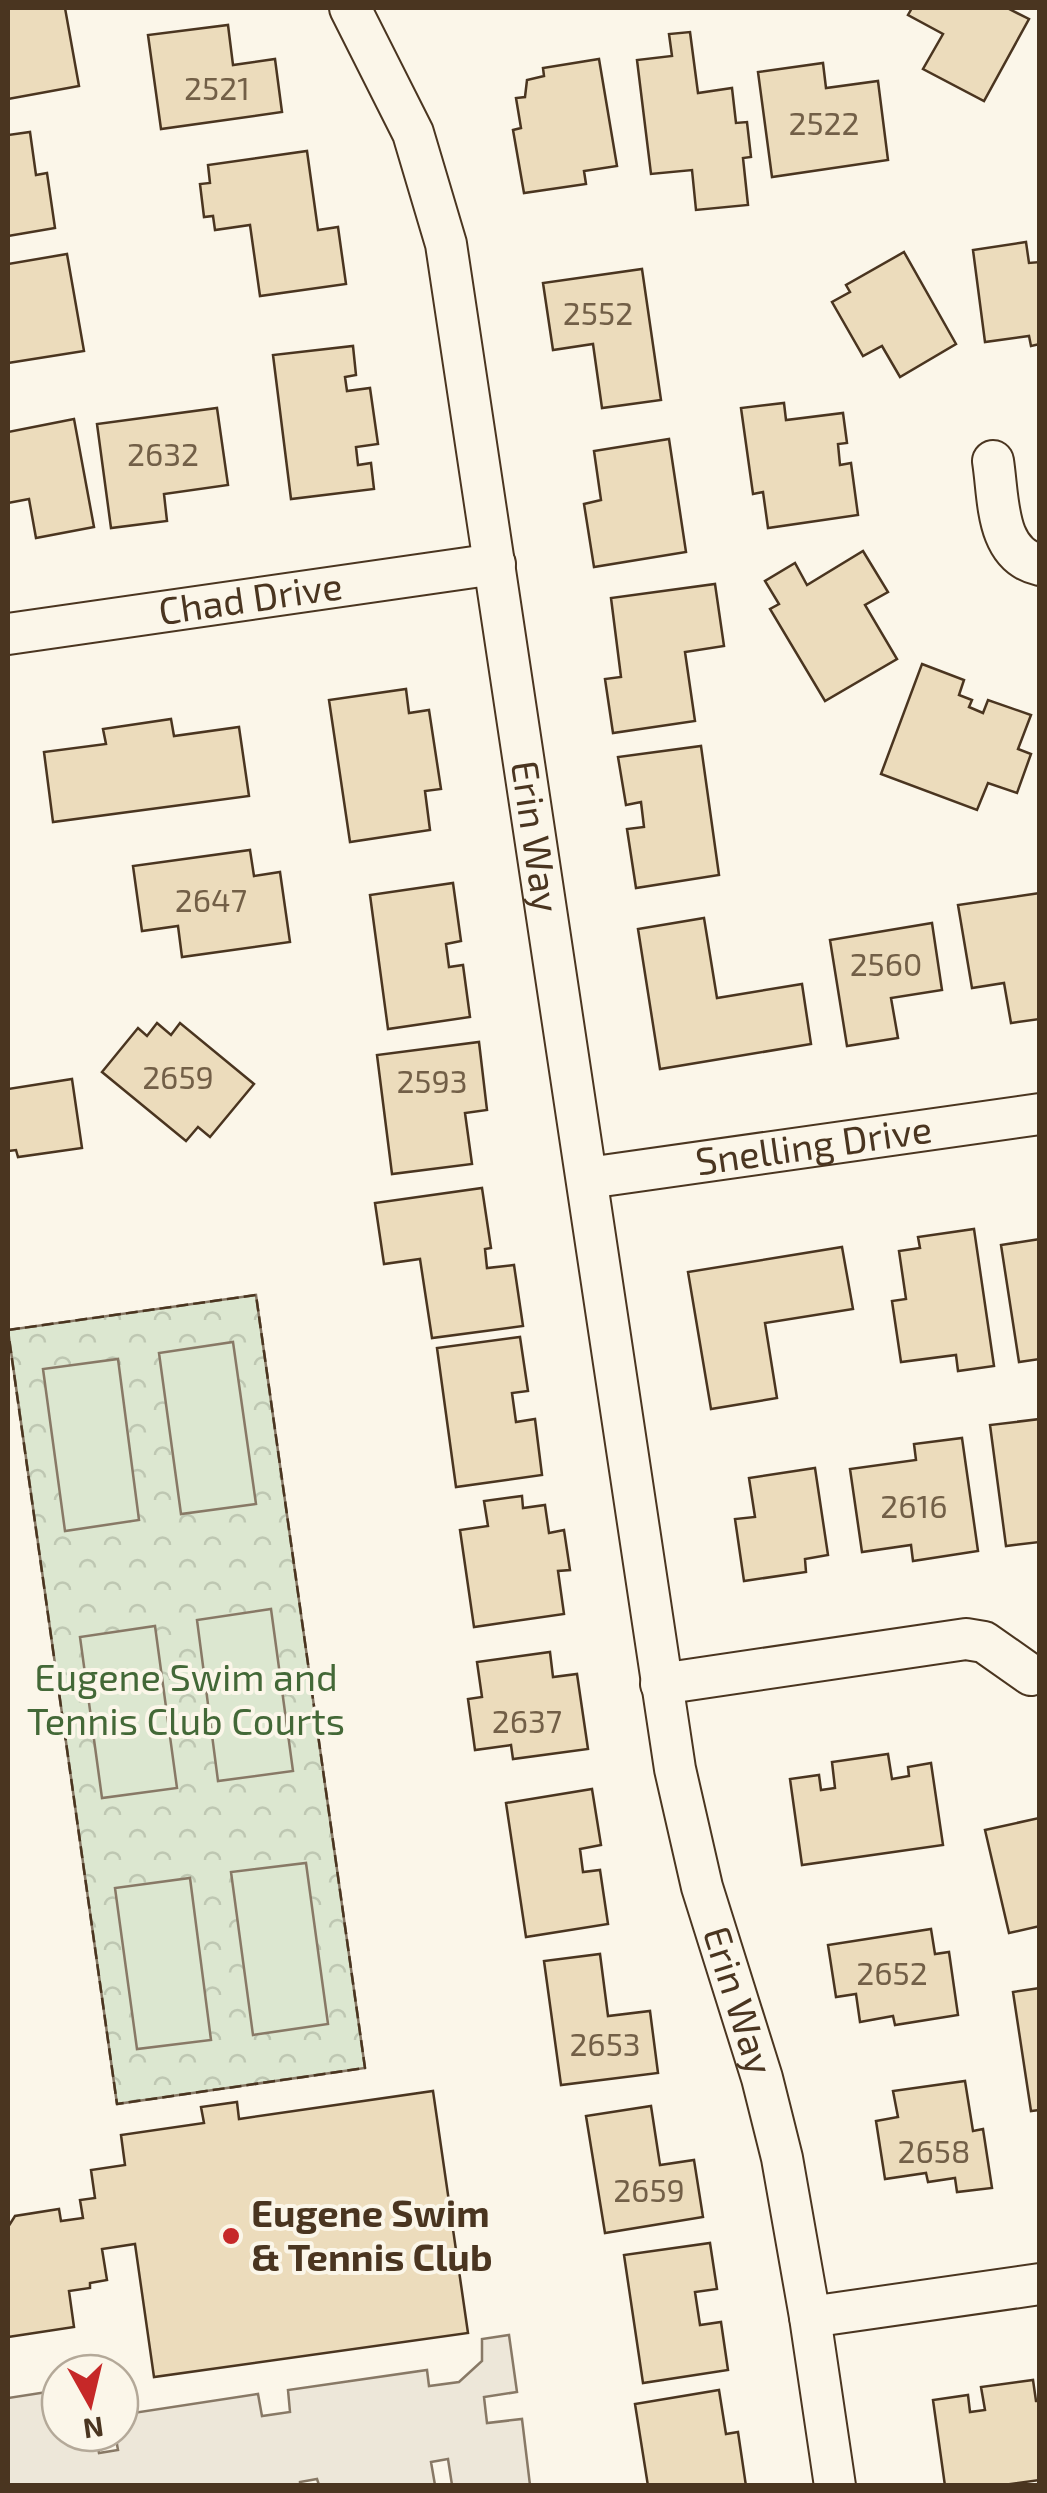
<svg xmlns="http://www.w3.org/2000/svg" width="1047" height="2493" font-family="'Exo 2',sans-serif">
	<style>
		.park { fill: url(#park-crowns); stroke: #887966; stroke-width: 2.5 }
		.pitch { fill: #dce7d0; stroke: #887966; stroke-width: 2.5 }
		.parking { fill: #ede7d9; stroke: #887966; stroke-width: 2.5 }
		.building { fill: #ecdcbc; stroke: #4a3520; stroke-width: 2.5 }
		.lines { fill: none; stroke-linecap: round; stroke-linejoin: round }
		.street-casing { stroke: #4a3520; stroke-width: 44 }
		.street { stroke: #fbf6e9; stroke-width: 40 }
		.fence { stroke: #4a3520; stroke-width: 2.5; stroke-dasharray: 12 5; stroke-linecap: butt }
		.poi-dot { fill: #c62828; stroke: #fbf6e9; stroke-width: 4 }
		.labels { text-anchor: middle; stroke-width: 8; stroke-linejoin: round; paint-order: stroke }
		.number-label { font-size: 32px; fill: #725f47 }
		.street-label { font-size: 38px; fill: #4a3520; stroke: #fbf6e9 }
		.park-label { font-size: 38px; fill: #436837; stroke: #fbf6e9 }
		.poi-label { font-size: 38px; font-weight: bold; fill: #4a3520; stroke: #fbf6e9; text-anchor: start }
	</style>
	<defs>
		<pattern id="park-crowns" width="20" height="18" patternUnits="userSpaceOnUse" patternTransform="scale(2.5)"><rect width="20" height="18" fill="#dce7d0"/><path d="M2 6a3 3 0 1 1 6 0M12 15a3 3 0 1 1 6 0" fill="none" stroke="#bec7b2"/></pattern>
	</defs>
	<rect width="100%" height="100%" fill="#fbf6e9"/>
	<polygon class="park" points="256,1295 365,2068 117,2104 8,1330"/>
	<g class="pitch">
		<polygon points="233,1342 256,1504 181,1514 159,1353"/>
		<polygon points="118,1359 139,1520 65,1531 43,1369"/>
		<polygon points="271,1609 293,1771 218,1781 197,1620"/>
		<polygon points="155,1626 177,1788 102,1798 80,1637"/>
		<polygon points="306,1863 328,2024 253,2035 231,1872"/>
		<polygon points="190,1878 211,2040 137,2049 115,1888"/>
	</g>
	<polygon class="parking" points="509,2335 517,2392 484,2397 487,2423 522,2419 530,2485 452,2485 448,2459 431,2462 435,2485 319,2485 317,2479 300,2482 300,2486 8,2485 8,2398 60,2390 60,2433 95,2433 99,2453 118,2450 115,2433 120,2433 120,2415 258,2394 262,2416 290,2412 288,2390 427,2370 429,2386 459,2382 482,2361 482,2339"/>
	<g class="building">
		<polygon points="8,8 65,8 79,86 8,99"/>
		<polygon points="912,8 1007,8 1029,19 984,101 923,69 943,34 908,15"/>
		<polygon points="228,25 233,65 275,59 282,112 161,129 148,35"/>
		<polygon points="690,32 698,93 732,88 736,123 747,122 751,157 743,158 748,205 696,210 692,170 651,174 637,60 672,56 669,34"/>
		<polygon points="599,59 617,166 584,171 586,184 524,193 513,130 521,128 516,98 525,97 527,80 544,76 543,68"/>
		<polygon points="823,63 826,88 878,81 888,160 772,177 758,72"/>
		<polygon points="30,132 36,175 47,173 55,228 8,236 8,135"/>
		<polygon points="307,151 318,230 338,227 346,284 260,296 250,225 215,230 213,216 204,217 200,184 210,183 208,165"/>
		<polygon points="1026,242 1029,263 1040,262 1040,344 1031,346 1029,336 985,342 973,250"/>
		<polygon points="904,252 956,344 900,377 882,346 863,356 832,302 850,292 846,285"/>
		<polygon points="67,254 84,351 8,363 8,264"/>
		<polygon points="642,269 661,400 602,408 593,344 553,350 543,283"/>
		<polygon points="353,346 356,375 345,377 347,391 370,388 378,444 356,447 358,465 371,463 374,489 291,499 273,355"/>
		<polygon points="784,403 786,420 843,413 847,443 838,444 840,465 851,463 858,515 768,528 763,492 753,494 741,408"/>
		<polygon points="217,408 228,485 164,494 167,521 111,528 97,424"/>
		<polygon points="74,419 94,527 36,538 29,499 8,503 8,432"/>
		<polygon points="669,439 686,552 594,567 584,504 601,500 594,451"/>
		<polygon points="863,551 888,592 865,605 897,659 825,701 770,609 779,604 765,581 795,563 807,585"/>
		<polygon points="715,584 724,646 685,652 695,721 613,733 605,679 621,677 611,598"/>
		<polygon points="922,664 964,680 959,695 972,700 969,707 983,713 988,700 1031,715 1018,749 1031,754 1017,793 988,783 977,810 881,774"/>
		<polygon points="406,689 409,713 429,710 441,789 425,791 430,830 350,842 329,700"/>
		<polygon points="171,719 174,736 239,727 249,796 53,822 44,752 106,744 103,729"/>
		<polygon points="701,746 719,875 636,888 627,829 644,827 641,802 626,805 618,757"/>
		<polygon points="250,850 254,876 280,872 290,942 182,957 178,926 142,931 133,866"/>
		<polygon points="453,883 461,941 446,944 449,967 463,965 470,1017 388,1029 370,895"/>
		<polygon points="1040,893 1040,1019 1011,1023 1004,983 972,988 958,905"/>
		<polygon points="704,918 717,998 802,984 811,1044 660,1069 638,929"/>
		<polygon points="932,923 942,990 891,998 898,1038 847,1046 830,940"/>
		<polygon points="157,1023 171,1035 180,1023 254,1084 210,1137 198,1127 186,1141 102,1072 138,1028 147,1036"/>
		<polygon points="479,1042 487,1110 465,1113 472,1164 392,1174 377,1055"/>
		<polygon points="72,1079 82,1148 18,1157 16,1150 8,1151 8,1089"/>
		<polygon points="482,1188 491,1248 485,1249 487,1268 514,1265 523,1326 432,1338 420,1259 384,1264 375,1203"/>
		<polygon points="974,1229 994,1366 958,1371 956,1355 901,1362 892,1301 906,1299 899,1251 920,1248 918,1237"/>
		<polygon points="1040,1239 1040,1359 1019,1362 1001,1245"/>
		<polygon points="842,1247 853,1309 765,1323 777,1398 711,1409 688,1272"/>
		<polygon points="520,1337 528,1391 512,1393 516,1422 535,1419 542,1475 456,1487 437,1348"/>
		<polygon points="1040,1419 1040,1542 1006,1546 990,1425"/>
		<polygon points="962,1438 978,1551 913,1561 911,1545 862,1552 850,1469 916,1460 914,1444"/>
		<polygon points="815,1468 828,1555 805,1559 806,1572 744,1581 735,1519 755,1517 749,1478"/>
		<polygon points="522,1496 523,1508 545,1505 549,1533 564,1530 570,1570 558,1571 564,1614 474,1627 460,1530 488,1526 484,1501"/>
		<polygon points="550,1652 553,1677 577,1674 588,1749 513,1759 511,1745 475,1750 468,1699 482,1697 477,1662"/>
		<polygon points="888,1754 892,1779 909,1776 908,1767 931,1763 943,1845 802,1865 790,1779 819,1775 821,1790 835,1788 832,1762"/>
		<polygon points="592,1789 601,1845 580,1849 583,1872 600,1870 608,1924 526,1937 506,1803"/>
		<polygon points="1039,1818 1040,1926 1009,1933 985,1830"/>
		<polygon points="931,1929 935,1954 949,1952 958,2015 895,2025 893,2016 860,2022 856,1994 836,1997 828,1945"/>
		<polygon points="600,1954 608,2016 650,2011 658,2073 561,2085 544,1961"/>
		<polygon points="1040,1988 1040,2110 1031,2111 1013,1992"/>
		<polygon points="965,2081 973,2131 983,2129 992,2188 957,2192 955,2178 928,2182 926,2173 885,2179 876,2121 898,2117 893,2091"/>
		<polygon points="433,2091 468,2333 154,2377 135,2244 102,2249 107,2280 90,2283 90,2288 69,2291 74,2327 8,2337 8,2227 15,2216 59,2209 61,2221 83,2218 80,2200 95,2198 91,2170 125,2165 121,2135 204,2123 201,2107 237,2102 239,2119"/>
		<polygon points="651,2106 660,2165 694,2160 703,2217 605,2233 586,2116"/>
		<polygon points="710,2243 717,2289 695,2292 700,2325 721,2322 728,2370 643,2383 624,2255"/>
		<polygon points="1033,2380 1036,2401 1040,2401 1040,2480 996,2486 945,2486 933,2400 968,2395 970,2412 985,2410 981,2387"/>
		<polygon points="719,2390 726,2434 738,2432 746,2486 648,2486 635,2404"/>
	</g>
	<g class="lines">
		<g class="street-casing">
			<g id="street">
				<path id="s1" d="M350,8L413,133L446,244L675,1769L702,1887L762,2078L782,2158L810,2317L835,2486"/>
				<path d="M993,461C999,499 995,555 1040,565"/>
				<path id="s2" d="M8,634L495,564"/>
				<path id="s3" d="M588,1178L1040,1114"/>
				<polyline points="661,1684 966,1639 984,1642 1031,1675"/>
				<polyline points="810,2317 1040,2284"/>
			</g>
		</g>
		<use href="#street" class="street"/>
		<polyline class="fence" points="8,1330 256,1295 365,2068 117,2104 8,1331"/>
	</g>
	<circle class="poi-dot" cx="231" cy="2236" r="10"/>
	<g class="labels">
		<g class="number-label">
			<text x="217" y="100">2521</text>
			<text x="824" y="135">2522</text>
			<text x="598" y="325">2552</text>
			<text x="163" y="466">2632</text>
			<text x="211" y="912">2647</text>
			<text x="886" y="976">2560</text>
			<text x="178" y="1089">2659</text>
			<text x="432" y="1093">2593</text>
			<text x="914" y="1518">2616</text>
			<text x="527" y="1733">2637</text>
			<text x="892" y="1985">2652</text>
			<text x="605" y="2056">2653</text>
			<text x="934" y="2163">2658</text>
			<text x="649" y="2202">2659</text>
		</g>
		<g class="street-label">
			<text dy="13" stroke="none"><textPath href="#s2" startOffset="245">Chad Drive</textPath></text>
			<text dy="13" stroke="none"><textPath href="#s1" startOffset="855">Erin Way</textPath></text>
			<text dy="13" stroke="none"><textPath href="#s3" startOffset="228">Snelling Drive</textPath></text>
			<text dy="13" stroke="none"><textPath href="#s1" startOffset="2038">Erin Way</textPath></text>
		</g>
		<g class="park-label">
			<text x="186" y="1691">Eugene Swim and<tspan x="186" dy="44">Tennis Club Courts</tspan></text>
		</g>
		<g class="poi-label">
			<text x="251" y="2227">Eugene Swim<tspan x="251" dy="44">&amp; Tennis Club</tspan></text>
		</g>
	</g>
	<rect width="1047" height="2493" fill="none" stroke="#4a3520" stroke-width="20"/>
	<g transform="translate(90 2403) rotate(172)"><circle r="48" fill="#fbf6e9" stroke="#b4a999" stroke-width="2.5"/>
	<path d="M0-8L18 38L0 25L-18 38Z" fill="#c62828"/>
	<text y="-15" font-size="28" font-weight="bold" text-anchor="middle" fill="#4a3520">N</text>
	</g>
</svg>
